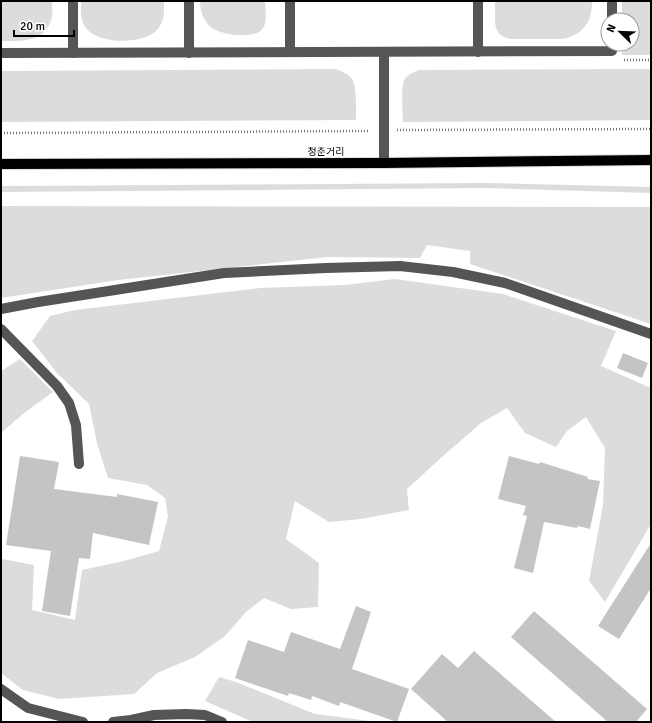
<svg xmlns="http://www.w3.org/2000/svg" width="652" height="723" font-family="Signika,'Noto Sans KR',sans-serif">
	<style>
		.green { fill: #dcdcdc }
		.building { fill: #c4c4c4 }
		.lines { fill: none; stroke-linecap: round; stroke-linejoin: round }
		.major-casing { stroke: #dbdbdb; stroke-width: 12 }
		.path { stroke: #777; stroke-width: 2.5; stroke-dasharray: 1 2; stroke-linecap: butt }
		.minor { stroke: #555; stroke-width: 10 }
		.major { stroke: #000; stroke-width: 10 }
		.labels { text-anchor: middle; stroke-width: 4; stroke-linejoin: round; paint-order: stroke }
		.street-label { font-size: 10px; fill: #000; stroke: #fff }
	</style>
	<rect width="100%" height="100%" fill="#fff"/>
	<g class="green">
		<path d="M1,1H52C52,6 53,12 52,17C45,43 23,41 1,41Z"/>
		<path d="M81,1H164C164,12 165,21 157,30C143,45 94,45 84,25C80,17 81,9 81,1Z"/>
		<path d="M200,1H265C265,9 268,21 263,28C257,40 221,35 212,28C203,21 200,11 200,1Z"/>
		<path d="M495,1H592C592,22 584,34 563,39H510C490,35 496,17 495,1Z"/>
		<polygon points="622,1 651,1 651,55 622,55 622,44 632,44 632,20 622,20"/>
		<path d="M335,69C341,71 348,73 352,79C357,87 356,110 356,120L1,122V71Z"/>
		<path d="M651,69V120L403,122C403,111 400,87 405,79C408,74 414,72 419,70Z"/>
		<polygon points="484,183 651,187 651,193 483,188 1,192 1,186"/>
		<polygon points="1,206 651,207 651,324 470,264 470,251 427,245 420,258 328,257 118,280 1,298"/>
		<polygon points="395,279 503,294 616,331 601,366 651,388 651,524 605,602 589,581 603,505 605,448 586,417 567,431 556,447 525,433 507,408 481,423 442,457 407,489 409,510 361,519 329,522 295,501 286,539 319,563 318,607 291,609 264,598 246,612 225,636 195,657 157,673 134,694 59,699 23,690 1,673 1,558 2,559 34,565 32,610 75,620 82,570 124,561 159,551 168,516 165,498 147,485 108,478 97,443 89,404 57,373 32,341 50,316 75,310 260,288 345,285"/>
		<polygon points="20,359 53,392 24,413 1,433 1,371"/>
		<polygon points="219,677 236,682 315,714 378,722 253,722 205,701"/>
	</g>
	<g class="building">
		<polygon points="623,353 648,363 642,378 617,368"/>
		<polygon points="20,456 59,462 54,489 117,497 117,494 158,502 149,545 93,533 90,559 79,558 70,616 42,611 51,551 6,545"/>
		<polygon points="509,456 539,464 540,462 588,477 587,479 600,481 590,529 578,526 577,528 544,522 533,573 514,568 527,516 523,515 526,506 498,499"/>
		<polygon points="651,543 651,588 619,639 598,626"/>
		<polygon points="356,606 371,612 352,669 409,689 397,722 340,702 339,706 312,696 311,700 289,693 288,696 235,678 248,640 284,652 291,632 340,649"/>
		<polygon points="534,611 647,709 636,722 608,722 511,637"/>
		<polygon points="474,651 556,722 448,722 411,689 442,654 458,668"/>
	</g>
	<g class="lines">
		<g class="major-casing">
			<polyline id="major" points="1,164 384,163 651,160"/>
		</g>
		<g class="path">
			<polyline points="624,60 651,60"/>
			<polyline points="397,130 651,129"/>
			<polyline points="1,133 370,131"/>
		</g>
		<g class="minor">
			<polyline points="73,1 73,53"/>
			<polyline points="189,1 189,53"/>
			<polyline points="290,1 290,52"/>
			<polyline points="478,1 478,52"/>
			<polyline points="612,20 612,1"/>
			<polyline points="384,52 384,163"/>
			<polyline points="1,53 612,51 612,44"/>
			<polyline points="1,309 38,302 224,273 326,268 400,266 453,272 505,283 651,334"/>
			<polyline points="1,329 57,386 69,403 76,425 79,464"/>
			<polyline points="1,689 28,708 83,722"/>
			<polyline points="113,722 131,720 154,715 186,714 205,715 222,722"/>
		</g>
		<use href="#major" class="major"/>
	</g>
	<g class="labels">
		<g class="street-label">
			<text x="326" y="155">청춘거리</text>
		</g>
	</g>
	<rect width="652" height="723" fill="none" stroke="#000000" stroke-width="4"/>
	<g transform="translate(620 32) rotate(293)"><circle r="19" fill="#ffffff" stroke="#999999"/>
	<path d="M0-3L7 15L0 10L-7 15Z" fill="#000000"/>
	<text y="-6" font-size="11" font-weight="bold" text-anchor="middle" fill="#000000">N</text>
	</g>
	<path d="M14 30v6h60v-6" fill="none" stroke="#000000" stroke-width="2"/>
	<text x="20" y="30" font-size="12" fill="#000000" stroke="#ffffff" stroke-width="3" paint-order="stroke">20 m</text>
</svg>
